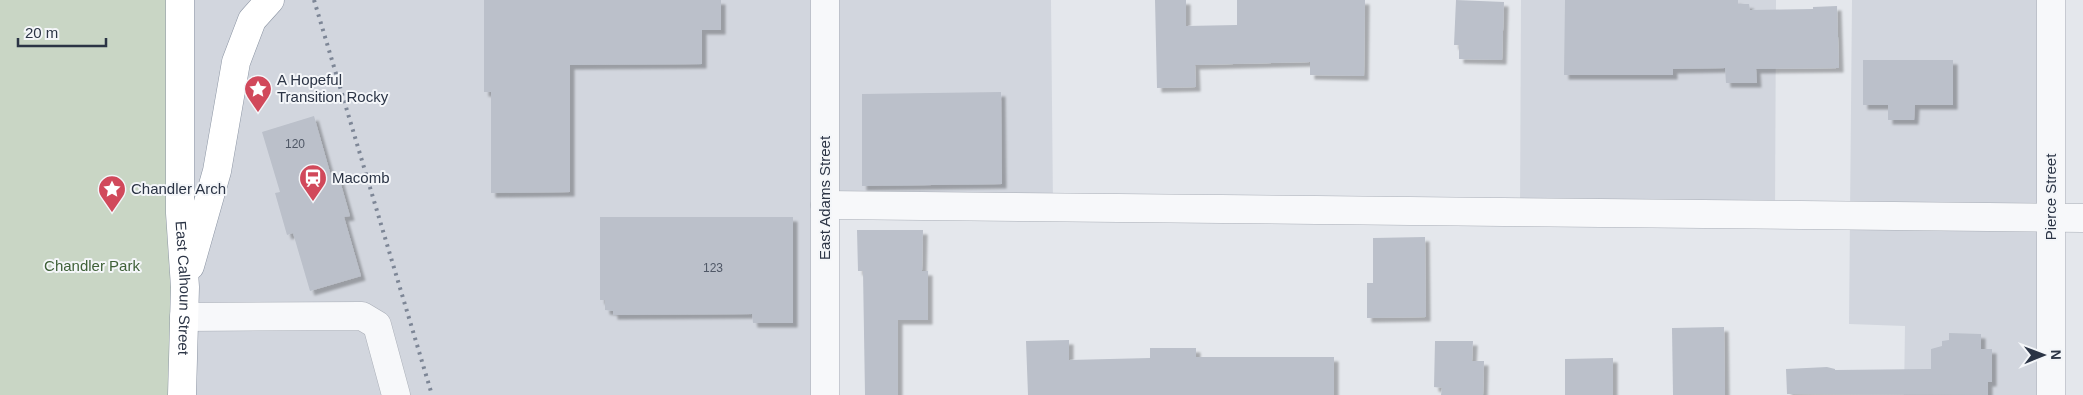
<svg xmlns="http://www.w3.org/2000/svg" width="2083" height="395" font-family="Helvetica,sans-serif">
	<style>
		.built { fill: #d2d6de }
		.green { fill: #c9d6c5 }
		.building { fill: #bbc0ca; filter: url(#shadow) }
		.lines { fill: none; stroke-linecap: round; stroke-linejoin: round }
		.minor-casing { stroke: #a9aeb7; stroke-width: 29 }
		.highway-casing { stroke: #8b94a3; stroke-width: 29 }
		.minor { stroke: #f7f8fa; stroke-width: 28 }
		.highway { stroke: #fff; stroke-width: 28 }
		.rail { stroke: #7d8696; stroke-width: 4; stroke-dasharray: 2.5 5; stroke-linecap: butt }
		.labels { text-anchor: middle; stroke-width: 4; stroke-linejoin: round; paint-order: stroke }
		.number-label { font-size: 12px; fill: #4f5766 }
		.poi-label { font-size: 15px; fill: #2b3445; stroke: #f4f6f9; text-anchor: start }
		.street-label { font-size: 15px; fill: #2b3445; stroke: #f4f6f9 }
		.park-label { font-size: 15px; fill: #3f6138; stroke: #f4f6f9 }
	</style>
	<defs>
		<filter id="shadow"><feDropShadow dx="4.5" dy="4.5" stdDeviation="1" flood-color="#0004"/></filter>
	</defs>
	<rect width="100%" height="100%" fill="#e4e7ec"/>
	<g class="built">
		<polygon points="180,0 1051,0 1053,207 825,205 825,395 179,395"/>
		<polygon points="1521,0 1776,0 1775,215 1520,212"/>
		<polygon points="1852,0 2051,0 2051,395 1904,395 1905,326 1849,324"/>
	</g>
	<polygon class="green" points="0,0 180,0 182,395 0,395"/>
	<g class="building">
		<polygon points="484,0 721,0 721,30 702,30 702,64 570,65 570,192 491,193 491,92 484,92"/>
		<polygon points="1155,0 1186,0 1186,26 1237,25 1237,0 1365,0 1364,76 1310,75 1310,62 1195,65 1196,87 1157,88"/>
		<polygon points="1456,0 1504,2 1502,60 1459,59 1459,45 1454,45"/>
		<polygon points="1565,0 1738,0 1738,4 1749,4 1750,10 1813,9 1813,7 1837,6 1839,68 1756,69 1757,83 1726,83 1725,68 1673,69 1673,75 1564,75"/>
		<polygon points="1863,60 1953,60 1953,105 1915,105 1914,120 1888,120 1888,105 1863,105"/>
		<polygon points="1001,92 1002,184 862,186 862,94"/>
		<polygon points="314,116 331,176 338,174 350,216 344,217 361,276 310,291 293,233 287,235 275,193 280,192 262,132"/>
		<polygon points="600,217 793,217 793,323 753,323 752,314 613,315 613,311 605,310 605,300 600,300"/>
		<polygon points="857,230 923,230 922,271 928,271 928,320 898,320 898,395 865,395 863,271 858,271"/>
		<polygon points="1425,237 1426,317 1367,318 1367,283 1373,283 1373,238"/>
		<polygon points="1724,327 1725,395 1673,395 1672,328"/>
		<polygon points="1949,333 1981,334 1981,349 1992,349 1992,382 1988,382 1988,395 1787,394 1786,369 1827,367 1835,369 1835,370 1931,369 1931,349 1942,346 1942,341 1949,340"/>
		<polygon points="1069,340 1069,360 1150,358 1150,348 1196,348 1196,357 1334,357 1334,395 1028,395 1026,341"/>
		<polygon points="1435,341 1473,341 1472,361 1484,361 1483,395 1441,395 1442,388 1434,387"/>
		<polygon points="1613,358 1613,395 1565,395 1565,359"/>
	</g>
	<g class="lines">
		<g class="minor-casing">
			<g id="minor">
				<polyline points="825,0 825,395"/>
				<polyline points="2051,0 2051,395"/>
				<polyline points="825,205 2083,218"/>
				<polyline points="184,317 362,316 377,325 396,395"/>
			</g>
		</g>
		<g class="highway-casing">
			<g id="highway">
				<path id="s1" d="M180,0V213L185,287L182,395"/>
				<polyline points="190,266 217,171 236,62 252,20 270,0"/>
			</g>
		</g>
		<use href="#minor" class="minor"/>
		<use href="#highway" class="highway"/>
		<polyline class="rail" points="314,0 432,395"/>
	</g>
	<defs>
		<g id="sight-pin" transform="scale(1.4375)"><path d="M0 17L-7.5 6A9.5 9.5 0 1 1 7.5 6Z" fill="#d1495b" stroke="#f4f6f9"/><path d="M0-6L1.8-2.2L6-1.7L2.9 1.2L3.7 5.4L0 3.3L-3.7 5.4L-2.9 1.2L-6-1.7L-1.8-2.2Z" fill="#fff"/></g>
		<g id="station-pin" transform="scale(1.4375)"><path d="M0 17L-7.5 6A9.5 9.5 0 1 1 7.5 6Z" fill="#d1495b" stroke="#f4f6f9"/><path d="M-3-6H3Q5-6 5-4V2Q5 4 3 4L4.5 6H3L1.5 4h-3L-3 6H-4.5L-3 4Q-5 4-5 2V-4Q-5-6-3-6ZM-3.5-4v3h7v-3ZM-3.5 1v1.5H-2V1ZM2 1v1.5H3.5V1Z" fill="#fff"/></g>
	</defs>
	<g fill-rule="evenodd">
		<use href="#sight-pin" x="258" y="89"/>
		<use href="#station-pin" x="313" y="178"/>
		<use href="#sight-pin" x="112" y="189"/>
	</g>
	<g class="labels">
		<g class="number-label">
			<text x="295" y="148">120</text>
			<text x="713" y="272">123</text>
		</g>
		<g class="poi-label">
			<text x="277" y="85">A Hopeful<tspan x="277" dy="17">Transition Rocky</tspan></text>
			<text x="332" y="183">Macomb</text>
			<text x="131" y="194">Chandler Arch</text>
		</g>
		<g class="street-label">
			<text transform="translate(2051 197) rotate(-90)" y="5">Pierce Street</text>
			<text transform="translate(825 198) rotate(-90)" y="5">East Adams Street</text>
			<text dy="5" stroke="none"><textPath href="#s1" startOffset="288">East Calhoun Street</textPath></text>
		</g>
		<g class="park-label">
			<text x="92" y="271">Chandler Park</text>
		</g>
	</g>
	<g transform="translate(2043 355) rotate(89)" stroke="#f4f6f9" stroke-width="4" paint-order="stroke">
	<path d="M0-4L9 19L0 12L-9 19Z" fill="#2b3445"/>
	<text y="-8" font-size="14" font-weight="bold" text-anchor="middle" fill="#2b3445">N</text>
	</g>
	<path d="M18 38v8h88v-8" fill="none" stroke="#2b3445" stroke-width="2.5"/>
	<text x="25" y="38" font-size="15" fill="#2b3445" stroke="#f4f6f9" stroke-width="4" paint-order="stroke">20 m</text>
</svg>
